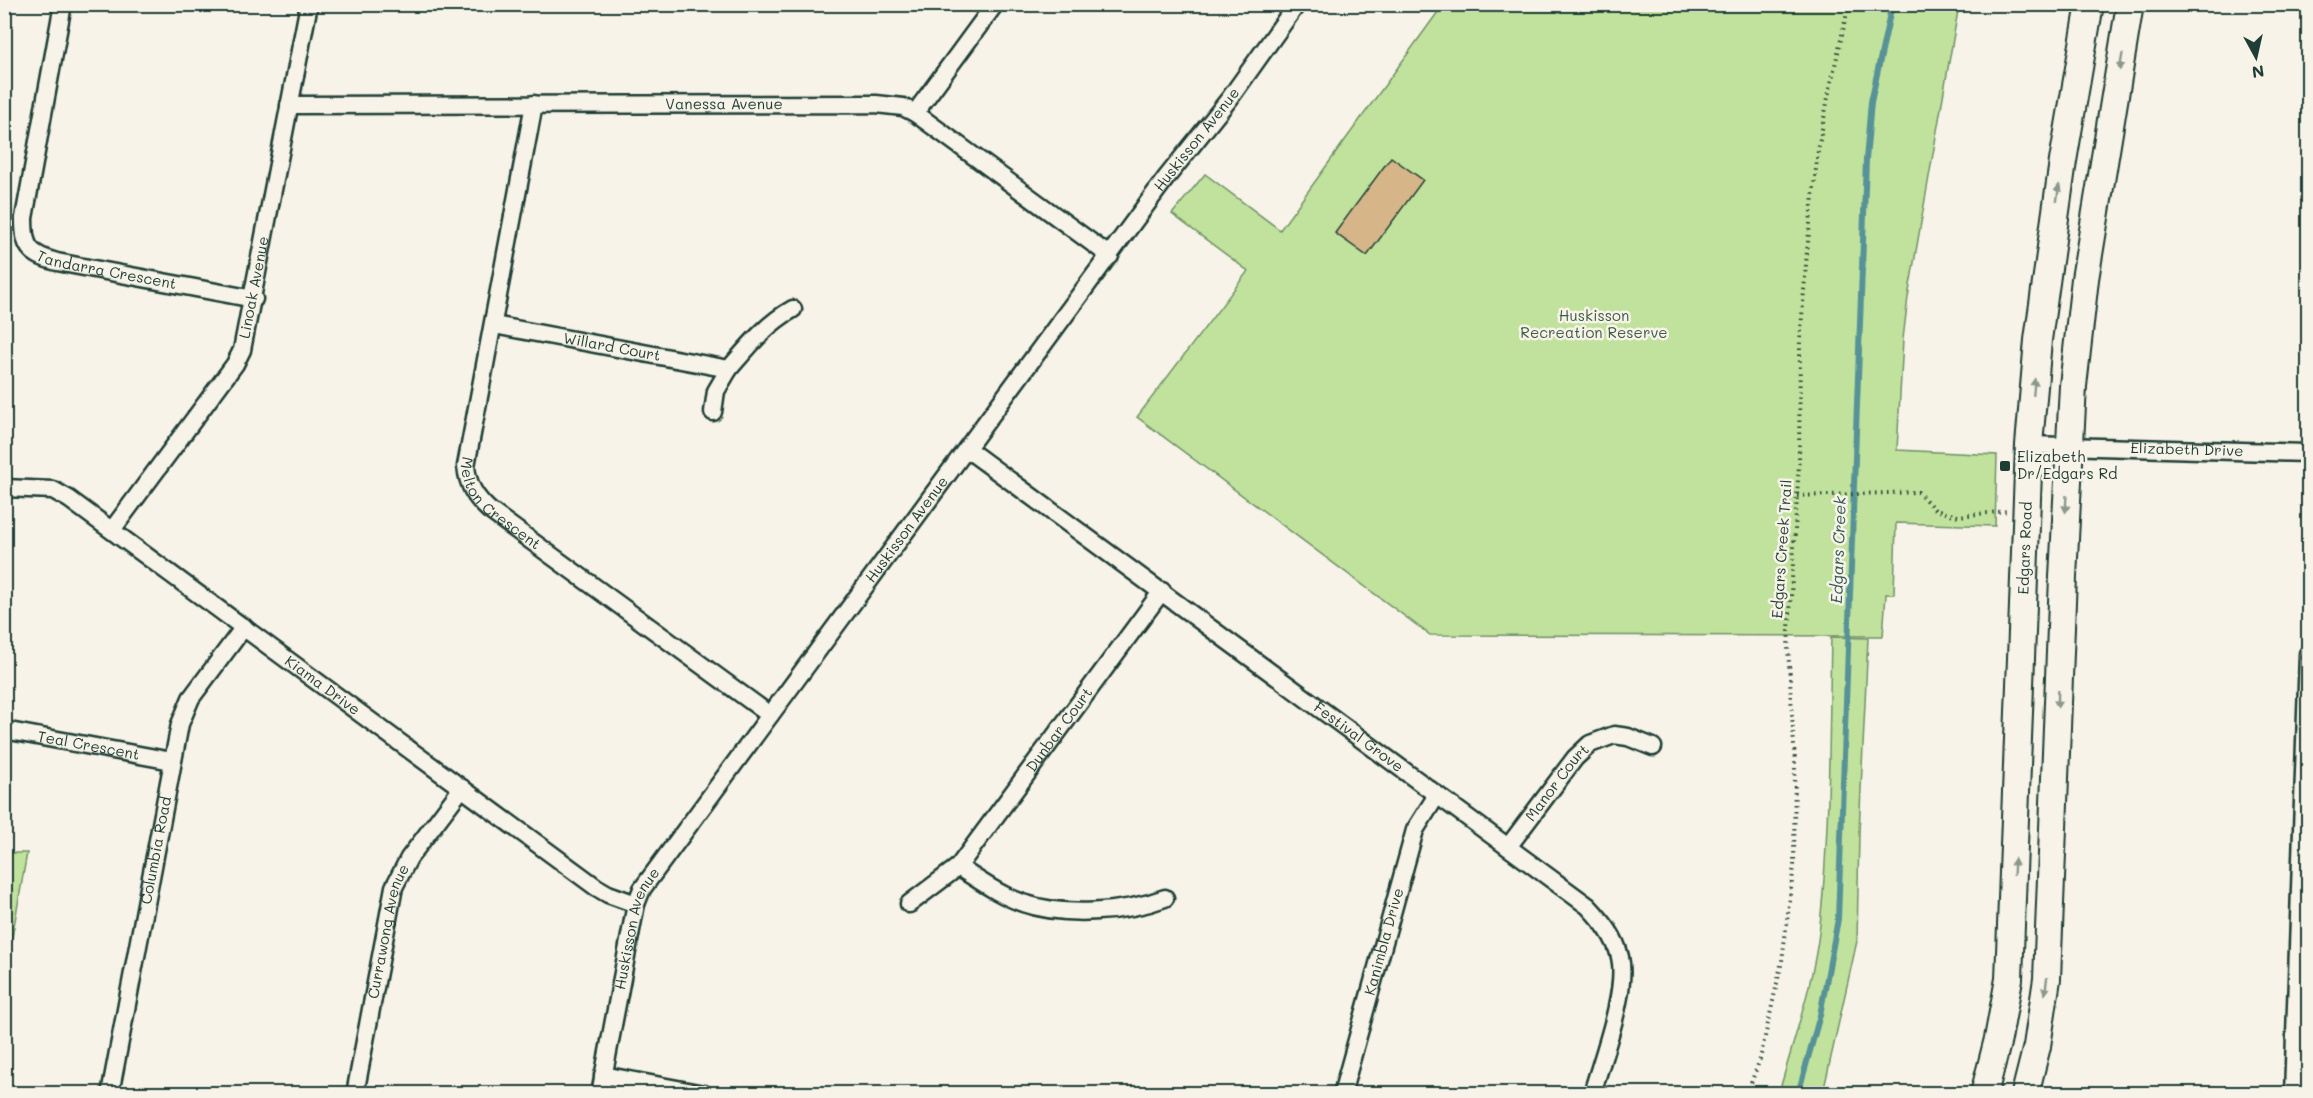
<svg xmlns="http://www.w3.org/2000/svg" width="2313" height="1098" font-family="Mali,sans-serif">
	<style>
		.green { fill: #c0e29c; stroke: #709068; stroke-width: 1.5 }
		.lines { fill: none; stroke-linecap: round; stroke-linejoin: round }
		.stream { stroke: #579297; stroke-width: 6 }
		.building { fill: #d6b689; stroke: #1f3d34; stroke-width: 1.5 }
		.minor-casing { stroke: #1f3d34; stroke-width: 21 }
		.primary-casing { stroke: #1f3d34; stroke-width: 30 }
		.path { stroke: #1f3d34; stroke-width: 4; stroke-dasharray: 1.5 4.5; stroke-linecap: butt }
		.minor { stroke: #f7f3e8; stroke-width: 16 }
		.primary { stroke: #f7f3e8; stroke-width: 26 }
		.oneway { fill: #8b988e }
		.poi-dot { fill: #1f3d34; stroke: #f7f3e8; stroke-width: 2 }
		.labels { text-anchor: middle; stroke-width: 5; stroke-linejoin: round; paint-order: stroke }
		.street-label { font-size: 15px; fill: #1f3d34; stroke: #f7f3e8 }
		.park-label { font-size: 15px; fill: #3f5e49; stroke: #f7f3e8 }
		.poi-label { font-size: 15px; fill: #1f3d34; stroke: #f7f3e8; text-anchor: start }
		.water-label { font-size: 16px; font-style: italic; fill: #325955; stroke: #f7f3e8 }
	</style>
	<rect width="100%" height="100%" fill="#f7f3e8"/>
	<filter id="ink" filterUnits="userSpaceOnUse"><feTurbulence type="fractalNoise" baseFrequency=".0167" numOctaves="2"/><feDisplacementMap in="SourceGraphic" scale="12" xChannelSelector="R" yChannelSelector="G"/><feConvolveMatrix kernelMatrix="1 2 1 2 8 2 1 2 1" color-interpolation-filters="sRGB"/></filter>
	<g filter="url(#ink)">
		<g class="green">
			<polygon points="1443,5 1959,5 1908,297 1903,339 1897,450 1997,455 1995,526 1896,523 1894,594 1886,594 1883,636 1430,635 1137,417 1248,271 1172,214 1205,174 1280,230"/>
			<path d="M1831,637L1868,638L1859,832L1857,941L1823,1093H1779C1794,1038 1814,982 1820,925C1830,830 1829,733 1831,637Z"/>
			<polygon points="5,853 27,853 5,977 4,853"/>
		</g>
		<g class="lines">
			<polyline class="stream" points="1798,1094 1820,1015 1838,919 1866,160 1871,102 1892,4"/>
		</g>
		<polygon class="building" points="1391,157 1423,180 1367,256 1335,233"/>
		<g class="lines">
			<g class="minor-casing">
				<g id="minor">
					<path id="s1" d="M63,4L24,218C24,247 28,254 57,262L254,299"/>
					<path id="s2" d="M534,104L466,466C468,486 475,497 489,510L770,715"/>
					<path id="s3" d="M289,105L876,104L903,107L915,113L1110,256"/>
					<polyline points="915,113 995,4"/>
					<path id="s4" d="M494,325L729,369C749,346 766,324 793,309"/>
					<polyline points="713,412 716,391 729,369"/>
					<path id="s5" d="M2029,445L2308,453"/>
					<path id="s6" d="M967,449L1588,906C1602,921 1615,936 1620,957C1628,991 1602,1058 1592,1094"/>
					<path id="s7" d="M4,488L53,490L69,499L596,887L608,894L636,904"/>
					<path id="s8" d="M112,530L235,364L242,350L309,4"/>
					<path id="s9" d="M4,730L172,761"/>
					<path id="s10" d="M1508,847L1575,758L1590,744L1614,735L1628,737L1653,747"/>
					<path d="M958,867C979,880 999,895 1023,903C1064,917 1125,913 1165,898"/>
					<path id="s11" d="M909,904L958,867L1162,591"/>
					<polyline points="603,1075 704,1094"/>
					<path id="s12" d="M110,1094L180,724L191,698L244,627"/>
					<path id="s13" d="M355,1094L394,887L409,858L462,788"/>
					<path id="s14" d="M600,1094L636,904L642,889L1166,178L1230,98L1297,4"/>
					<path id="s15" d="M1342,1094L1415,830L1437,795"/>
					<polyline points="2293,1094 2308,654"/>
				</g>
			</g>
			<g class="primary-casing">
				<g id="primary">
					<path id="s16" d="M1984,1094L1998,1039L2009,979L2029,445L2038,340L2063,161L2090,4"/>
					<polyline points="2025,1094 2037,1046 2047,979 2063,577 2073,386 2085,279 2130,4"/>
				</g>
			</g>
			<g class="path">
				<polyline points="1797,496 1918,492 1935,510 1958,516 2008,511"/>
				<polyline points="1747,1094 1760,1059 1782,961 1794,865 1795,763 1788,646 1799,464 1800,343 1807,251 1818,150 1829,92 1849,4"/>
			</g>
			<use href="#minor" class="minor"/>
			<use href="#primary" class="primary"/>
		</g>
		<defs><path id="oneway-solid" d="M-6-.8H1V-3.2L6.5 0L1 3.2V.8H-6Z" transform="scale(1.5)"/></defs>
		<g class="oneway">
			<use href="#oneway-solid" transform="translate(2121 62) rotate(100)"/>
			<use href="#oneway-solid" transform="translate(2058 193) rotate(-82)"/>
			<use href="#oneway-solid" transform="translate(2034 387) rotate(-85)"/>
			<use href="#oneway-solid" transform="translate(2066 504) rotate(93)"/>
			<use href="#oneway-solid" transform="translate(2058 699) rotate(92)"/>
			<use href="#oneway-solid" transform="translate(2014 867) rotate(-87)"/>
			<use href="#oneway-solid" transform="translate(2046 986) rotate(97)"/>
		</g>
	</g>
	<rect class="poi-dot" x="1999" y="460" width="12" height="12" rx="3"/>
	<g class="labels">
		<g class="street-label">
			<text dy="5" stroke="none"><textPath href="#s3" startOffset="435">Vanessa Avenue</textPath></text>
			<text dy="5" stroke="none"><textPath href="#s14" startOffset="1142">Huskisson Avenue</textPath></text>
			<text dy="5" stroke="none"><textPath href="#s1" startOffset="330">Tandarra Crescent</textPath></text>
			<text dy="5" stroke="none"><textPath href="#s8" startOffset="286">Linoak Avenue</textPath></text>
			<text dy="5" stroke="none"><textPath href="#s4" startOffset="120">Willard Court</textPath></text>
			<text dy="5" stroke="none"><textPath href="#s5" startOffset="158">Elizabeth Drive</textPath></text>
			<text dy="5" stroke="none"><textPath href="#s2" startOffset="420">Melton Crescent</textPath></text>
			<text dy="5" stroke="none"><textPath href="#s14" startOffset="656">Huskisson Avenue</textPath></text>
			<text dy="5" stroke="none"><textPath href="#s16" startOffset="549">Edgars Road</textPath></text>
			<text transform="translate(1782 549) rotate(-86)" y="5">Edgars Creek Trail</text>
			<text dy="5" stroke="none"><textPath href="#s7" startOffset="382">Kiama Drive</textPath></text>
			<text dy="5" stroke="none"><textPath href="#s11" startOffset="232">Dunbar Court</textPath></text>
			<text dy="5" stroke="none"><textPath href="#s6" startOffset="486">Festival Grove</textPath></text>
			<text dy="5" stroke="none"><textPath href="#s9" startOffset="86">Teal Crescent</textPath></text>
			<text dy="5" stroke="none"><textPath href="#s10" startOffset="81">Manor Court</textPath></text>
			<text dy="5" stroke="none"><textPath href="#s12" startOffset="248">Columbia Road</textPath></text>
			<text dy="5" stroke="none"><textPath href="#s14" startOffset="170">Huskisson Avenue</textPath></text>
			<text dy="5" stroke="none"><textPath href="#s13" startOffset="166">Currawong Avenue</textPath></text>
			<text dy="5" stroke="none"><textPath href="#s15" startOffset="158">Kanimbla Drive</textPath></text>
		</g>
		<g class="park-label">
			<text x="1594" y="321">Huskisson<tspan x="1594" dy="17">Recreation Reserve</tspan></text>
		</g>
		<g class="poi-label">
			<text x="2017" y="462">Elizabeth<tspan x="2017" dy="17">Dr/Edgars Rd</tspan></text>
		</g>
		<g class="water-label">
			<text transform="translate(1838 550) rotate(-88)" y="6">Edgars Creek</text>
		</g>
	</g>
	<rect width="2313" height="1098" fill="none" stroke="#f7f3e8" stroke-width="24"/>
	<rect x="12" y="12" width="2289" height="1074" fill="none" stroke="#1f3d34" stroke-width="2" filter="url(#ink)"/>
	<g transform="translate(2256 57) rotate(172)" stroke="#f7f3e8" stroke-width="4.5" paint-order="stroke">
	<path d="M0-4.5L10 22L0 15L-10 22Z" fill="#1f3d34"/>
	<text y="-9" font-size="16" font-weight="bold" text-anchor="middle" fill="#1f3d34">N</text>
	</g>
</svg>
